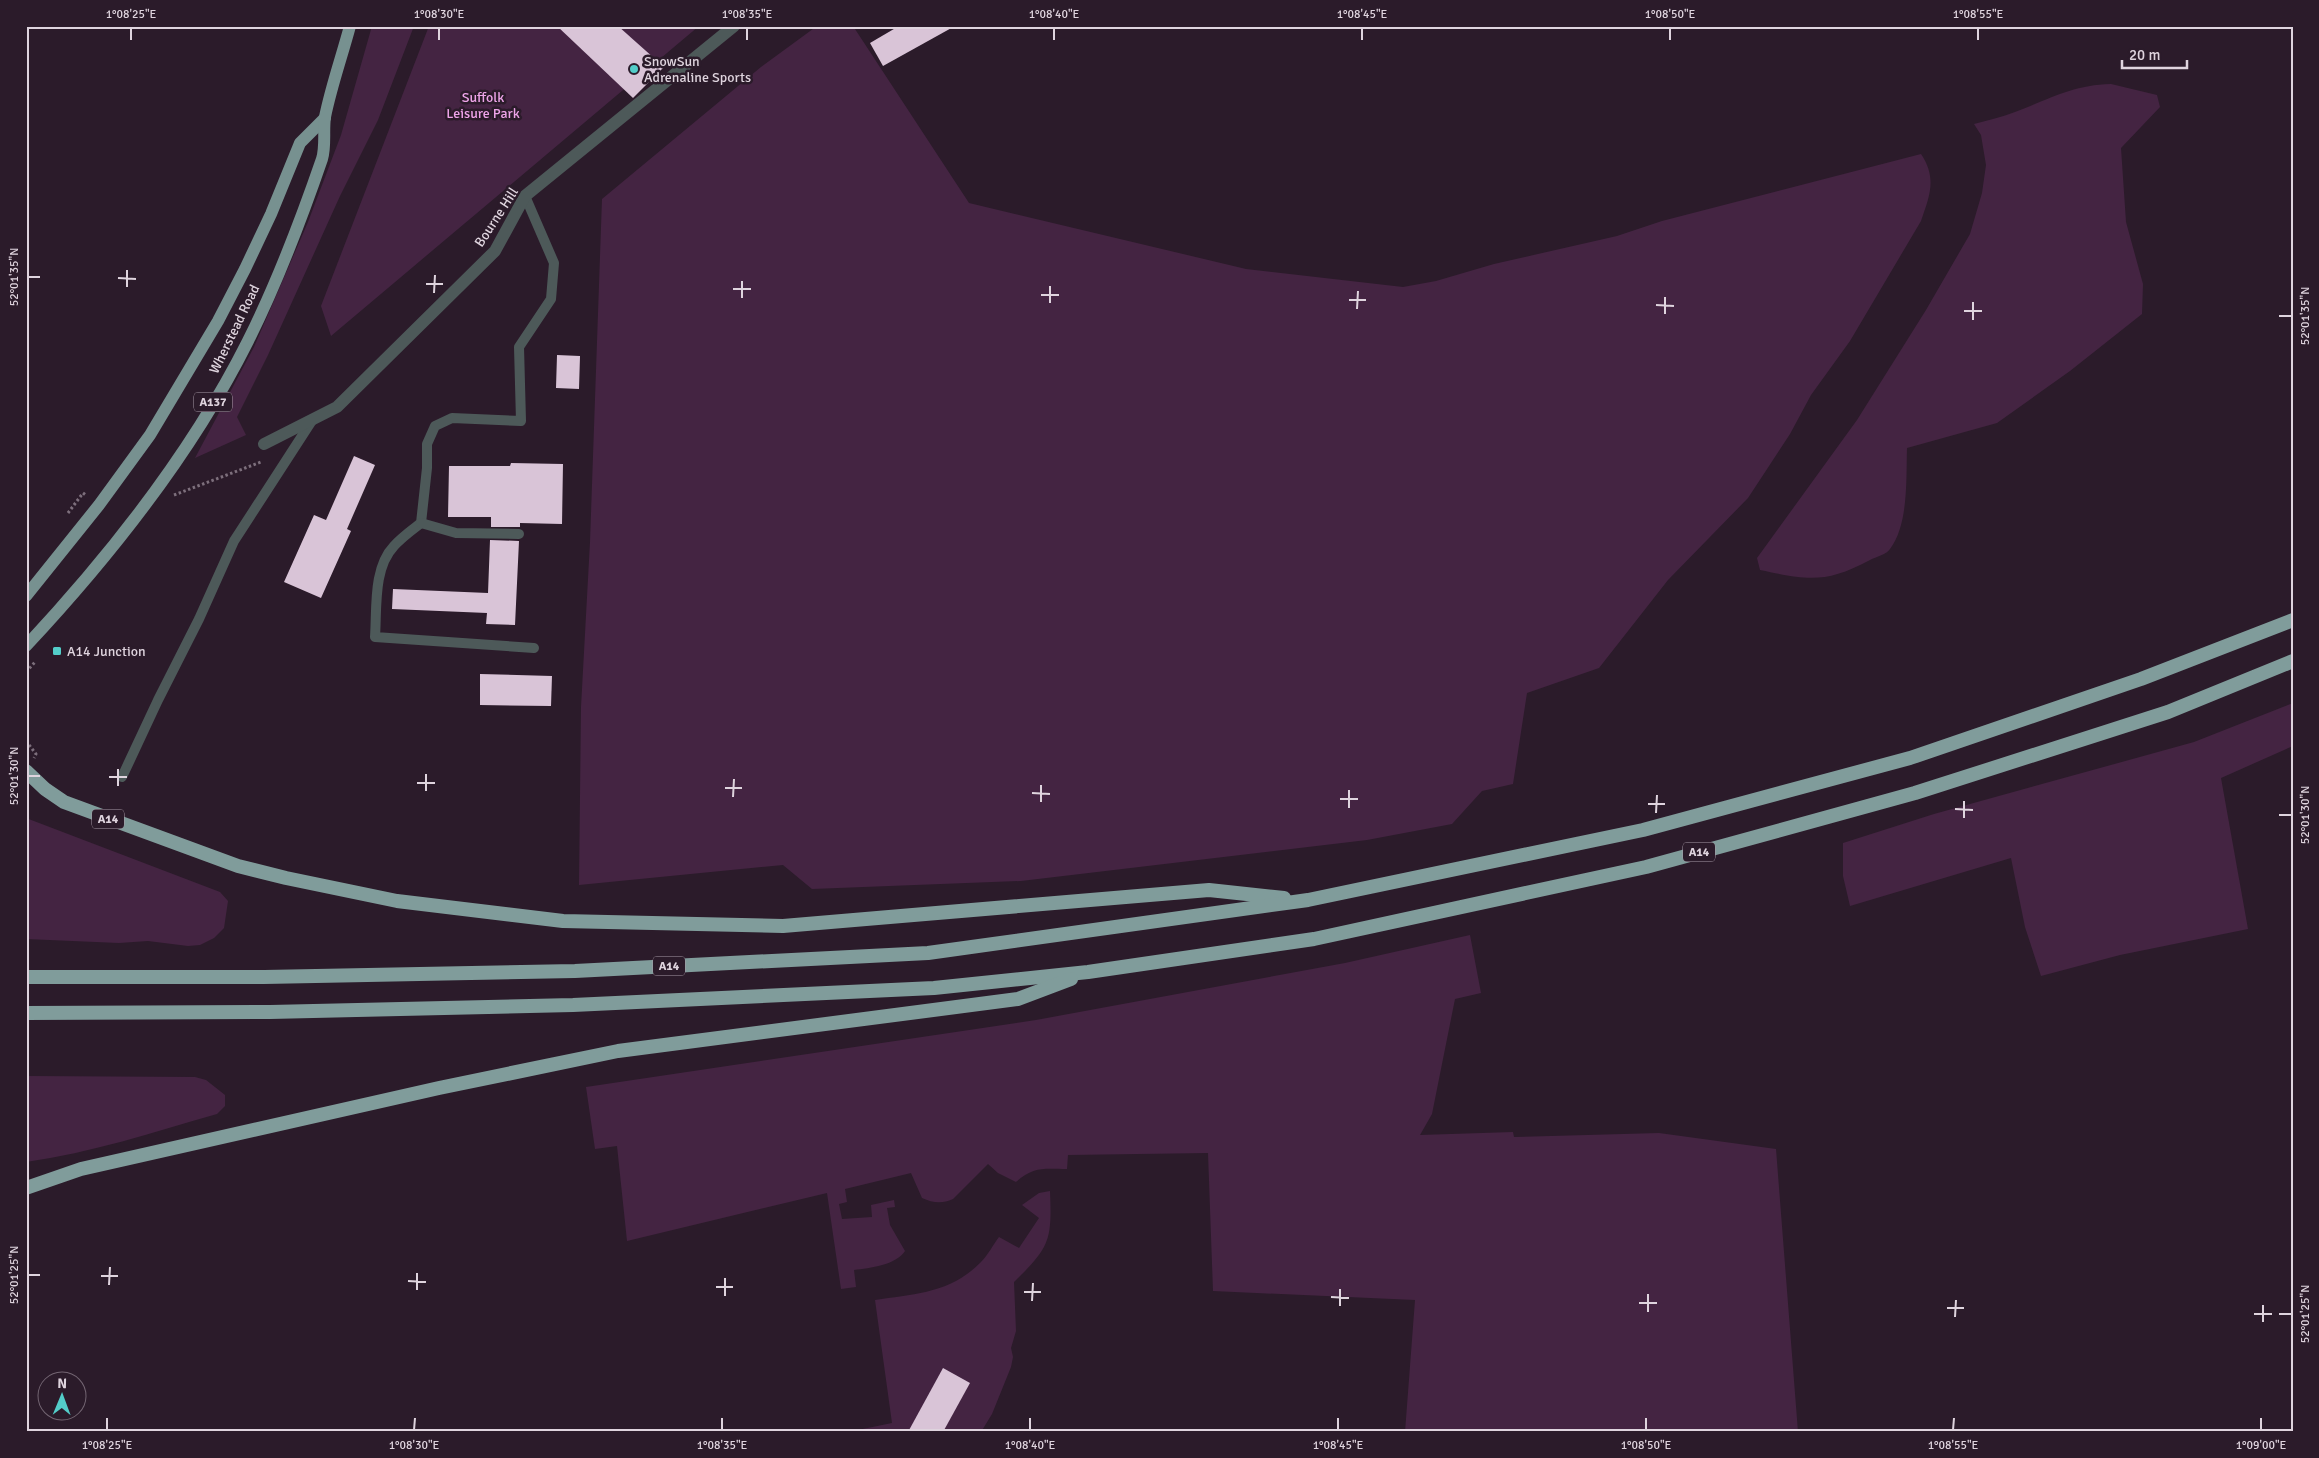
<svg xmlns="http://www.w3.org/2000/svg" width="2319" height="1458" font-family="Signika,sans-serif">
	<style>
		.green { fill: #442442 }
		.building { fill: #d9c4d7 }
		.lines { fill: none; stroke-linecap: round; stroke-linejoin: round }
		.path { stroke: #7d6f7c; stroke-width: 3; stroke-dasharray: 2.5 2.5; stroke-linecap: butt }
		.service { stroke: #4d5959; stroke-width: 10 }
		.minor { stroke: #4d5959; stroke-width: 12 }
		.primary { stroke: #779190; stroke-width: 12 }
		.trunk { stroke: #809c9b; stroke-width: 14 }
		.ticks { fill: none; stroke: #dfd4de; stroke-width: 2 }
		.poi-dot { fill: #53cdc9; stroke: #2b1b2a; stroke-width: 2 }
		.labels { text-anchor: middle; stroke-width: 5; stroke-linejoin: round; paint-order: stroke }
		.shield { fill: #2b1b2a; stroke: #a99ca8; stroke-width: 1 }
		.shield-label { font-size: 12px; font-weight: bold; fill: #dfd4de }
		.poi-label { font-size: 14px; fill: #dfd4de; stroke: #2b1b2a; text-anchor: start }
		.park-label { font-size: 14px; fill: #eea4e9; stroke: #2b1b2a }
		.street-label { font-size: 14px; fill: #dfd4de; stroke: #2b1b2a }
		.neatline { fill: none; stroke: #dfd4de; stroke-width: 2 }
		.ticks-label { font-size: 12px; text-anchor: middle; fill: #dfd4de }
	</style>
	<rect width="100%" height="100%" fill="#2b1b2a"/>
	<g class="green">
		<polygon points="372,26 414,26 378,120 340,196 268,355 237,417 246,435 195,458 254,347 308,222 341,135"/>
		<polygon points="429,26 699,26 331,336 321,306"/>
		<path d="M817,26H853L969,203L1246,269L1403,287L1436,281L1494,264L1617,236L1662,221L1921,154C1937,178 1930,195 1921,221L1850,341L1811,395L1790,434L1748,498L1668,580L1599,668L1527,693L1513,784L1482,791L1452,824L1367,840L1021,881L812,889L783,865L579,885L581,707L590,542L602,199L761,67Z"/>
		<path d="M2111,84L2157,95L2160,107L2121,148L2126,222L2143,284L2142,314L2070,371L1997,423L1907,448C1906,477 1909,524 1890,549C1887,554 1876,557 1870,560C1825,584 1808,580 1760,570L1757,558L1857,420L1926,310L1970,234L1982,193L1986,165L1981,135L1974,124C1988,120 2002,117 2015,112C2050,99 2072,85 2111,84Z"/>
		<polygon points="2293,703 2293,746 2221,778 2248,929 2120,955 2041,976 2025,927 2011,858 1850,906 1843,876 1843,843 1934,814 2194,742"/>
		<polygon points="26,818 220,892 228,901 224,928 214,938 200,945 188,946 148,941 119,943 26,939"/>
		<path d="M1470,935L1481,993L1455,999L1432,1114L1420,1135L1513,1132L1514,1137L1659,1133L1776,1149L1798,1432H1405L1415,1300L1213,1291L1208,1153L1068,1155L1067,1169C1044,1169 1034,1166 1016,1182L998,1173L988,1164L953,1199C942,1204 933,1203 922,1198L911,1173L845,1189L847,1202L839,1204L842,1219L872,1217L871,1205L894,1200L895,1207L887,1208L890,1225L905,1251C896,1265 870,1268 854,1270L856,1287L841,1289L827,1193L627,1241L617,1146L595,1149L586,1087L1036,1020L1345,963Z"/>
		<path d="M26,1076L195,1077L206,1080L225,1095V1106L217,1114C154,1132 91,1153 26,1162Z"/>
		<path d="M1050,1191C1052,1241 1050,1247 1014,1282L1016,1331L1011,1348L1013,1357L1011,1367L992,1414L981,1432H848L892,1423L875,1300C915,1294 951,1293 981,1262C988,1255 993,1245 999,1237L1019,1248L1039,1218L1022,1205L1039,1193Z"/>
	</g>
	<g class="building">
		<polygon points="557,26 618,26 664,67 633,98"/>
		<polygon points="899,26 955,26 883,66 870,43"/>
		<polygon points="557,355 580,356 579,389 556,388"/>
		<polygon points="354,456 375,465 347,529 351,531 321,598 284,582 314,515 326,520"/>
		<polygon points="511,463 563,464 562,524 520,523 520,527 491,527 491,517 448,517 449,466 510,466"/>
		<polygon points="490,540 519,541 515,625 486,624 487,613 392,609 393,589 488,593"/>
		<polygon points="480,674 552,676 551,706 480,705"/>
		<polygon points="943,1368 970,1383 943,1432 908,1432"/>
	</g>
	<g class="lines">
		<g class="path">
			<polyline points="174,495 261,462"/>
			<polyline points="68,513 83,493 87,496"/>
			<polyline points="26,672 36,661"/>
			<polyline points="26,741 36,754 34,758"/>
		</g>
		<g class="service">
			<path d="M525,196L554,263L551,299L519,347L521,421L452,418L435,426L427,444V468L421,523C412,530 402,537 394,546C373,568 377,608 375,637L534,648"/>
			<polyline points="421,523 456,533 519,534"/>
			<polyline points="122,777 158,700 199,619 234,541 313,419"/>
		</g>
		<polyline class="minor" points="264,444 337,407 495,251 525,196 734,26"/>
		<g class="primary">
			<polyline points="26,596 99,505 150,435 218,321 245,269 271,214 300,143 325,118"/>
			<path d="M26,646C110,556 193,451 248,341C277,283 301,220 322,159C326,146 323,131 325,117C331,87 342,56 350,26"/>
		</g>
		<g class="trunk">
			<polyline points="26,771 45,789 64,802 238,866 286,878 397,901 563,921 783,926 1209,890 1284,898"/>
			<polyline points="26,977 264,977 575,971 928,953 1308,900 1643,830 1910,758 2141,679 2293,620"/>
			<polyline points="26,1013 270,1012 573,1005 934,988 1088,972 1314,939 1646,867 1915,793 2168,712 2293,661"/>
			<polyline points="26,1188 81,1169 439,1088 618,1051 1018,999 1071,979"/>
		</g>
	</g>
	<path class="ticks" d="M131,40V28M439,40V28M747,40V28M1054,40V28M1362,40V28M1670,40V28M1978,40V28M28,277H40M118,278L136,279M426,284H443M127,287V270M733,289H751M434,293L435,275M1041,295H1059M742,298V281M1349,300H1366M1050,303V286M1656,305L1674,306M1357,309L1358,291M1964,311H1982M1665,314V297M2279,316H2292M1973,320V302M28,776H40M109,777H127M417,783H435M118,786V769M725,788H742M426,791V774M1032,793L1050,794M733,797L734,779M1340,799H1358M1041,802V785M1648,804H1665M1349,808V790M1955,809L1973,810M1656,813L1657,795M2279,815H2292M1964,818V801M28,1275H40M101,1276H118M408,1281L426,1282M109,1285L110,1267M716,1287H733M417,1290V1273M1024,1292H1041M725,1296V1278M1331,1297L1349,1298M1032,1301L1033,1283M1639,1303H1657M1340,1306V1289M1947,1308H1964M1648,1312V1294M2254,1314H2272M2279,1314H2292M1955,1317L1956,1300M2263,1322V1305M107,1430V1418M414,1430L415,1418M722,1430V1418M1030,1430V1418M1338,1430V1418M1646,1430V1418M1953,1430L1954,1418M2261,1430V1418"/>
	<g class="poi-dot">
		<circle cx="634" cy="69" r="5"/>
		<rect x="52" y="646" width="10" height="10" rx="2.5"/>
	</g>
	<g class="labels">
		<g class="shield">
			<rect x="194" y="392.5" width="38" height="19" rx="4"/>
			<rect x="92" y="809.5" width="32" height="19" rx="4"/>
			<rect x="1683" y="842.5" width="32" height="19" rx="4"/>
			<rect x="653" y="956.5" width="32" height="19" rx="4"/>
		</g>
		<g class="shield-label">
			<text x="213" y="406">A137</text>
			<text x="108" y="823">A14</text>
			<text x="1699" y="856">A14</text>
			<text x="669" y="970">A14</text>
		</g>
		<g class="poi-label">
			<text x="644" y="66">SnowSun<tspan x="644" dy="16">Adrenaline Sports</tspan></text>
			<text x="67" y="656">A14 Junction</text>
		</g>
		<g class="park-label">
			<text x="483" y="102">Suffolk<tspan x="483" dy="16">Leisure Park</tspan></text>
		</g>
		<g class="street-label">
			<text transform="translate(496 217) rotate(-57)" y="5">Bourne Hill</text>
			<text transform="translate(234 329) rotate(-64)" y="5">Wherstead Road</text>
		</g>
	</g>
	<rect width="2319" height="1458" fill="none" stroke="#2b1b2a" stroke-width="55"/>
	<g transform="translate(62 1396) rotate(1)"><circle r="24" fill="#2b1b2a" stroke="#736572"/>
	<path d="M0-4L9 19L0 12L-9 19Z" fill="#53cdc9"/>
	<text y="-8" font-size="14" font-weight="bold" text-anchor="middle" fill="#dfd4de">N</text>
	</g>
	<path d="M2122 60v8h65v-8" fill="none" stroke="#dfd4de" stroke-width="2.5"/>
	<text x="2129" y="60" font-size="15" fill="#dfd4de" stroke="#2b1b2a" stroke-width="4" paint-order="stroke">20 m</text>
	<rect x="28" y="28" width="2264" height="1402" class="neatline"/>
	<g class="ticks-label">
		<text x="131" y="18">1°08'25"E</text>
		<text x="439" y="18">1°08'30"E</text>
		<text x="747" y="18">1°08'35"E</text>
		<text x="1054" y="18">1°08'40"E</text>
		<text x="1362" y="18">1°08'45"E</text>
		<text x="1670" y="18">1°08'50"E</text>
		<text x="1978" y="18">1°08'55"E</text>
		<text transform="translate(14 277) rotate(-90)" y="4">52°01'35"N</text>
		<text transform="translate(2305 316) rotate(-90)" y="4">52°01'35"N</text>
		<text transform="translate(14 776) rotate(-90)" y="4">52°01'30"N</text>
		<text transform="translate(2305 815) rotate(-90)" y="4">52°01'30"N</text>
		<text transform="translate(14 1275) rotate(-90)" y="4">52°01'25"N</text>
		<text transform="translate(2305 1314) rotate(-90)" y="4">52°01'25"N</text>
		<text x="107" y="1449">1°08'25"E</text>
		<text x="414" y="1449">1°08'30"E</text>
		<text x="722" y="1449">1°08'35"E</text>
		<text x="1030" y="1449">1°08'40"E</text>
		<text x="1338" y="1449">1°08'45"E</text>
		<text x="1646" y="1449">1°08'50"E</text>
		<text x="1953" y="1449">1°08'55"E</text>
		<text x="2261" y="1449">1°09'00"E</text>
	</g>
</svg>
